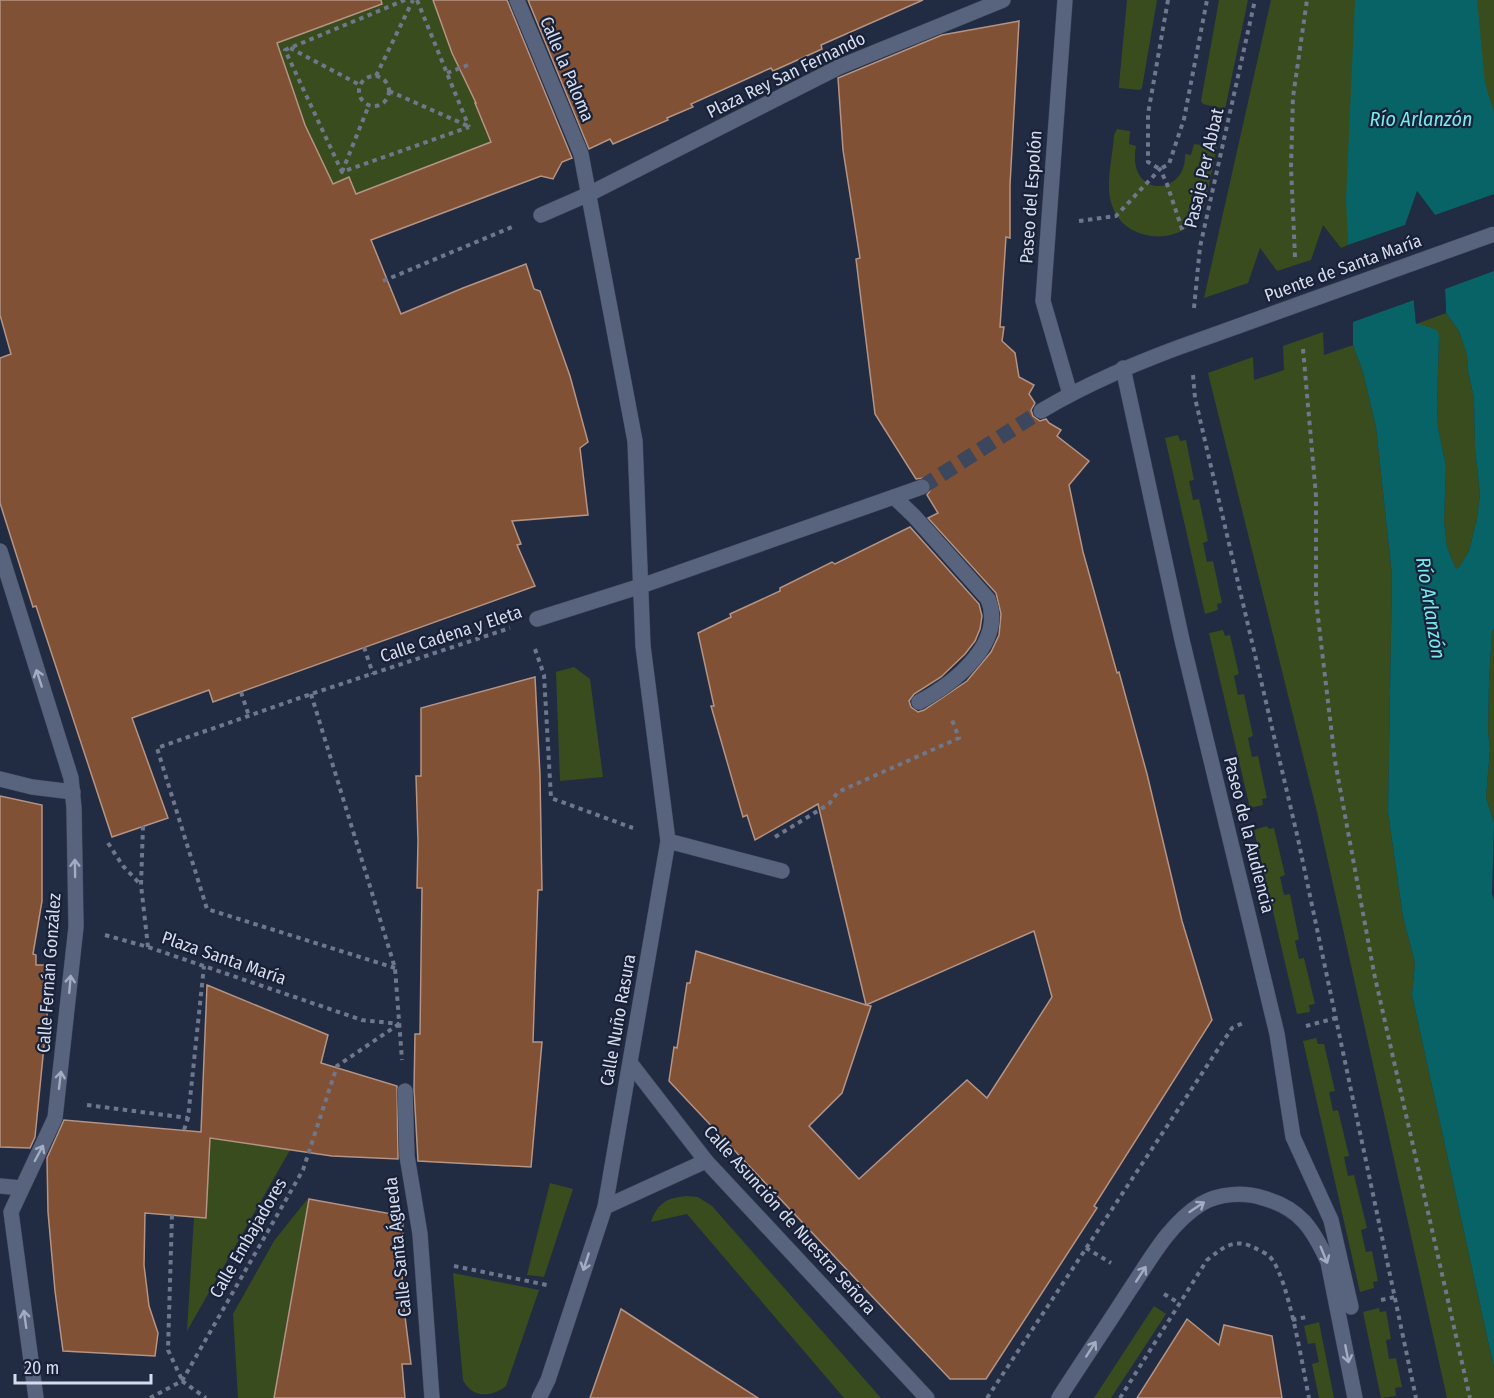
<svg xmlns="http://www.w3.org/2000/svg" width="1494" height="1398" font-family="'Fira Sans Condensed',sans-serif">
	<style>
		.green { fill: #394c1e }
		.water { fill: #086366; fill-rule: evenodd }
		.pier { fill: #212b42 }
		.building { fill: #815136; stroke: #b49484; stroke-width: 1.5; fill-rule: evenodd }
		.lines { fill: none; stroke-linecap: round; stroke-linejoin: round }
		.minor-tunnel { stroke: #3c465c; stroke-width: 15; stroke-dasharray: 15 8; stroke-linecap: butt }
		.minor-casing { stroke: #3f475b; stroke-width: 16 }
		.path { stroke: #6f778b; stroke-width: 4; stroke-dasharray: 4.5 4.5; stroke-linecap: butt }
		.minor { stroke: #58647e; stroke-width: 15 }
		.minor-bridge-casing { stroke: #3f475b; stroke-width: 16; stroke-linecap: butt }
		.minor-bridge { stroke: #58647e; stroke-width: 15 }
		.oneway { stroke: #a3acc0 }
		.labels { text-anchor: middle; stroke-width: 4.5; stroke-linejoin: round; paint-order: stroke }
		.street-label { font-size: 18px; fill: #d5dcec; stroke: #182137 }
		.water-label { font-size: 20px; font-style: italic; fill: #76eaed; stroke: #182137 }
	</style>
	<rect width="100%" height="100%" fill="#212b42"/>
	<g class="green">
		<polygon points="371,0 436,0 483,101 475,104 477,107 484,105 493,127 485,130 487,134 495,131 501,146 477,148 444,160 360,204 349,177 322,188 311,138 309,134 302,138 300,110 276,53 277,34"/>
		<polygon points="1127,0 1157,0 1142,88 1140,90 1119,88 1119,85"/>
		<polygon points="1219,0 1248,0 1225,109 1203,104 1201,101"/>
		<polygon points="1271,0 1494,0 1494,194 1418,191 1406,225 1341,248 1323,225 1311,260 1277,271 1260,248 1248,283 1204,298"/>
		<path d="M1117,129L1130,131L1129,144L1136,146C1126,199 1187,197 1185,154L1191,155L1194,144L1217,147L1204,207C1188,247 1127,245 1113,208C1104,186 1113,157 1114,135Z"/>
		<polygon points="1446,313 1459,331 1467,355 1468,371 1474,398 1475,449 1480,494 1477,519 1469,551 1460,566 1456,569 1447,547 1444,521 1446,466 1438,428 1437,406 1439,336 1416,324"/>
		<polygon points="1323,332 1324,355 1353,345 1363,372 1376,427 1392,575 1388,812 1403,917 1415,963 1412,995 1494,1368 1494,1398 1447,1398 1317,812 1208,373 1253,357 1254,380 1284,370 1283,346"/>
		<polygon points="1178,435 1180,441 1186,440 1194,480 1189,481 1193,500 1199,499 1208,541 1203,543 1207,562 1213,561 1222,603 1217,604 1218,610 1205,614 1165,438"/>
		<polygon points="1494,628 1494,823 1486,797 1490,750 1488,731 1489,680 1492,632"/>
		<polygon points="1223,630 1225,636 1230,635 1239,674 1234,676 1238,695 1244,694 1253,736 1248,738 1252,757 1258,756 1267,798 1262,799 1263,805 1250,808 1209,633"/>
		<polygon points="574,667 590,679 603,777 560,781 556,672"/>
		<polygon points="1267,826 1269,829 1274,828 1285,875 1280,877 1284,895 1290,894 1299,939 1295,941 1299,959 1304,958 1315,1004 1309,1005 1310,1012 1297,1014 1254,830"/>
		<polygon points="1316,1038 1318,1044 1324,1044 1335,1091 1329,1092 1333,1111 1338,1110 1349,1156 1344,1157 1348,1176 1354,1175 1367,1228 1361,1230 1366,1252 1372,1251 1378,1281 1373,1282 1374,1288 1360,1292 1303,1041"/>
		<polygon points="210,1138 290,1150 187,1331 194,1217 206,1218"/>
		<polygon points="550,1183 573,1189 544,1277 527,1275"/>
		<path d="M686,1196L698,1197L712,1206L881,1398H844L687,1214L651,1222C658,1203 666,1198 686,1196Z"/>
		<polygon points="309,1197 276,1383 277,1398 238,1398 233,1314 274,1241"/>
		<path d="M453,1273L539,1290L506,1386C491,1398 472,1398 463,1380Z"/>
		<polygon points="1154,1306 1166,1314 1111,1398 1094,1398"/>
		<polygon points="1379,1308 1380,1312 1386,1311 1391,1339 1386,1340 1389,1359 1396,1358 1402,1387 1395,1388 1396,1396 1381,1398 1363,1312"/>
		<polygon points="1319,1322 1334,1398 1319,1398 1312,1364 1319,1362 1315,1343 1308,1344 1304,1326"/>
	</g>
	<path class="water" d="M1355,0H1477L1485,83L1494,113V628L1492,632L1489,680L1488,731L1490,750L1486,797L1494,823L1492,894L1494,900V1368L1412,995L1415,963L1403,917L1388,812L1392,575L1376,427L1363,372L1353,345L1346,200ZM1417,191L1435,215L1445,289L1446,313L1459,331L1467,355L1468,371L1474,398L1475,449L1480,494L1477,519L1469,551L1460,566L1456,569L1447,547L1444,521L1446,466L1438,428L1437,406L1439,336L1437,330L1416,323L1406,225Z"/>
	<polygon class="pier" points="1417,191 1435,215 1494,194 1494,271 1445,289 1446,313 1443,314 1432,216 1418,197 1409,226 1419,321 1421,322 1416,324 1414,300 1353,322 1353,345 1350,346 1345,246 1405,225"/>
	<g class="building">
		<polygon points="0,0 381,0 382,4 277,43 305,125 333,184 349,177 356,194 491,142 475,103 476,103 452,53 433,0 507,0 572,158 562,162 553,179 541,176 371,240 401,314 463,288 526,264 534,289 540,291 570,376 588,442 580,448 588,515 512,521 521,544 517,545 535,586 213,702 209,690 132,718 168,818 112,837 36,606 33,607 0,503 0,358 11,354 0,315"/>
		<polygon points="528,0 923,0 821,45 822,49 773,71 771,68 691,104 693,107 667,118 668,120 613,144 610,139 589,149"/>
		<path d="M1019,21L1010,185V238L1006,237L1000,327H1004L1002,341L1015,353L1019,377L1034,385L1029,394L1035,403L1031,410L1033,416L1040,421L1046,419L1049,423L1061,430L1057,436L1089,461L1069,485L1083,552L1117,673L1119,672L1147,774L1182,921L1212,1020L1094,1206L1097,1208L986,1379H950L669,1081L674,1047L677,1048L687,983H690L696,951L866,1005L818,804L755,840L747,815L743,817L711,706H714L698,633L731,617L730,614L780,591V588L832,562L835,564L910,527L979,604L982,616L980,629L975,641L965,654L941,677L914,694L909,701L911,707L918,712L924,710L967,681L991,652L999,635L1001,614L996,593L928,518L938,513L927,495L931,489V483L924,478L916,479L875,414L856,259L860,258L843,150L838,78L942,35ZM1034,931L1052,997L987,1098L967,1080L859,1179L809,1126L842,1093L871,1006L866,1005Z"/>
		<polygon points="535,677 540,775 542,890 538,890 533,1042 542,1042 531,1167 418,1161 414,1089 415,1034 420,1034 422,888 417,888 418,841 416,776 421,776 421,708"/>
		<polygon points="0,796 42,805 42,901 33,954 36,955 36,965 52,965 35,1137 30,1148 0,1147"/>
		<polygon points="207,985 328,1035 321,1063 397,1086 398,1159 332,1156 210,1138 206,1218 145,1213 144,1265 149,1306 158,1333 155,1356 63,1351 55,1291 48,1212 47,1158 64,1120 201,1132"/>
		<polygon points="309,1199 403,1216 402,1293 411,1364 402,1364 405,1398 274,1398"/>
		<polygon points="621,1309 696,1358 758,1398 590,1398"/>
		<polygon points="1187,1319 1219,1345 1224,1325 1272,1336 1282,1398 1137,1398"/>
	</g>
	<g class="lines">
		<polyline class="minor-tunnel" points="922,487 1041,411"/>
		<g class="minor-casing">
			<g id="minor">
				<polyline points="517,0 581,154 635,441 643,646 668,841 605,1207 548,1380 539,1398"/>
				<polyline points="1065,0 1043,301 1070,394"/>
				<polyline points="541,215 589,194 839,67 1003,0"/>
				<polyline points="1123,368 1182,640 1277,1034 1293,1137 1331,1220 1351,1307"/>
				<path d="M1041,411C1093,380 1147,358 1205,338"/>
				<path d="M894,497L914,516L988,599C1006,643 953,684 919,702"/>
				<polyline points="0,551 71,778 74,808 76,927 55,1118 11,1212 36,1398"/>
				<polyline points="537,619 641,586 922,487"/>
				<polyline points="0,779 32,787 73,792"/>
				<polyline points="668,841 782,871"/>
				<polyline points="631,1064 706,1161 927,1398"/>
				<polyline points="405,1091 407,1156 420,1234 432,1398"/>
				<polyline points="0,1186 21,1188"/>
				<polyline points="605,1207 706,1161"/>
				<path d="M1059,1398C1082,1362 1106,1327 1129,1291C1150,1260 1169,1224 1201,1204C1219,1193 1244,1192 1263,1198C1300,1208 1313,1229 1328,1262L1355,1398"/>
			</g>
		</g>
		<g class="path">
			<polyline points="405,0 285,50 342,172 469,127"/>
			<polyline points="417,0 469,127"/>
			<polyline points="1168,0 1148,114 1148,162 1160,169 1169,164 1184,119 1207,0"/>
			<polyline points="290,48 360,85"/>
			<polyline points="447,73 468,65"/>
			<polyline points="376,76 413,0"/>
			<circle cx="374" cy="91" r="15"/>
			<polyline points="389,91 468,126"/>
			<polyline points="342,172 369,105"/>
			<polyline points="1079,221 1116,216 1160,169 1167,184 1183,232"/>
			<polyline points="1295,257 1291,167 1293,97 1307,0"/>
			<polyline points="383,281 512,227"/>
			<polyline points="1194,308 1200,247 1255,0"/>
			<polyline points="1303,349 1316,496 1316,600 1335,761 1374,973 1470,1398"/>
			<polyline points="1193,375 1195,398 1298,839 1416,1398"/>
			<polyline points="364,647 373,674"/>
			<polyline points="535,649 544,675 551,798 633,828"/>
			<polyline points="241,692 249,716"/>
			<polyline points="311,694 395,968 402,1060"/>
			<polyline points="143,826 141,885 148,947"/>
			<polyline points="775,837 829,804 838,792 959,738 952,720"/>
			<polyline points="108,843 123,866 141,885"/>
			<polyline points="105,935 148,947 362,1020 399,1024"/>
			<polyline points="395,968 207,909 157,748 311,694 510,628"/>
			<polyline points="1306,1026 1336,1018"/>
			<polyline points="87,1105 188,1118"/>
			<polyline points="184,1130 188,1118 204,966"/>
			<polyline points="172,1215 168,1350 182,1380"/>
			<polyline points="1086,1248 1111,1263"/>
			<polyline points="454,1266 547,1285"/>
			<polyline points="1164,1294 1179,1303"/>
			<polyline points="1381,1300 1395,1297"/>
			<polyline points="1292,1320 1306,1317"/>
			<polyline points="182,1381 303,1170 337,1066 399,1024"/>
			<polyline points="182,1381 206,1398"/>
			<polyline points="150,1398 182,1381"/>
			<polyline points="987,1398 1232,1028 1243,1023"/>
			<path d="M1120,1398L1207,1260C1225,1246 1235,1237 1257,1249C1260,1251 1266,1253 1269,1256C1288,1273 1303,1369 1309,1398"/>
		</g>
		<use href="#minor" class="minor"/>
		<g class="minor-bridge-casing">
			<polyline id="minor-bridge" points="1205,338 1494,234"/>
		</g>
		<use href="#minor-bridge" class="minor-bridge"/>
	</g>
	<defs><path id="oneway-shaft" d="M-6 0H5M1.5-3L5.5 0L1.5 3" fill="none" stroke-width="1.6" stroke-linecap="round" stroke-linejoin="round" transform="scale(1.5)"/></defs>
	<g class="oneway">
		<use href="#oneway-shaft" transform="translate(39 678) rotate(-108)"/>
		<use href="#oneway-shaft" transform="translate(75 868) rotate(-91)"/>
		<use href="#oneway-shaft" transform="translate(70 984) rotate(-85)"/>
		<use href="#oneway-shaft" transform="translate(60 1080) rotate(-83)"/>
		<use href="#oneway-shaft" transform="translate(39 1153) rotate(-62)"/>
		<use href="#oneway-shaft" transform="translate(1197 1207) rotate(-34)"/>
		<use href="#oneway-shaft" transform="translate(1324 1255) rotate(68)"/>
		<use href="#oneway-shaft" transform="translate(586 1262) rotate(108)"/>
		<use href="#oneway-shaft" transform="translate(1141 1274) rotate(-57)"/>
		<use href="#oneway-shaft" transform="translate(25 1319) rotate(-98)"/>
		<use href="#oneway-shaft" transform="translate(1091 1349) rotate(-57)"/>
		<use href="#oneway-shaft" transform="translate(1347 1354) rotate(79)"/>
	</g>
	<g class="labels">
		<g class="street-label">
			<text transform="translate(567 69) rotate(67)" y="6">Calle la Paloma</text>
			<text transform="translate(786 75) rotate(-26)" y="6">Plaza Rey San Fernando</text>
			<text transform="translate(1204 168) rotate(-77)" y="6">Pasaje Per Abbat</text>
			<text transform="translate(1031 197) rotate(-86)" y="6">Paseo del Espolón</text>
			<text transform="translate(1343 268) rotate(-20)" y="6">Puente de Santa María</text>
			<text transform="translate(451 634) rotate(-18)" y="6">Calle Cadena y Eleta</text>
			<text transform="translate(1249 835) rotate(76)" y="6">Paseo de la Audiencia</text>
			<text transform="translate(224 958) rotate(19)" y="6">Plaza Santa María</text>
			<text transform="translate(49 973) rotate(-86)" y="6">Calle Fernán González</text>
			<text transform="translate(618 1020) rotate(-80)" y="6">Calle Nuño Rasura</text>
			<text transform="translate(790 1220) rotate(48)" y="6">Calle Asunción de Nuestra Señora</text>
			<text transform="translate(248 1238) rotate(-60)" y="6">Calle Embajadores</text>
			<text transform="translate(398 1247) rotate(-96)" y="6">Calle Santa Águeda</text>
		</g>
		<g class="water-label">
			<text x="1421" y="126">Río Arlanzón</text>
			<text transform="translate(1431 608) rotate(81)" y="7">Río Arlanzón</text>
		</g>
	</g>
	<path d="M15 1374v9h136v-9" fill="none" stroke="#d5dcec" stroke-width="3"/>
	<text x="24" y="1374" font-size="18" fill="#d5dcec" stroke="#182137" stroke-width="4.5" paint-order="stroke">20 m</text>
</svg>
